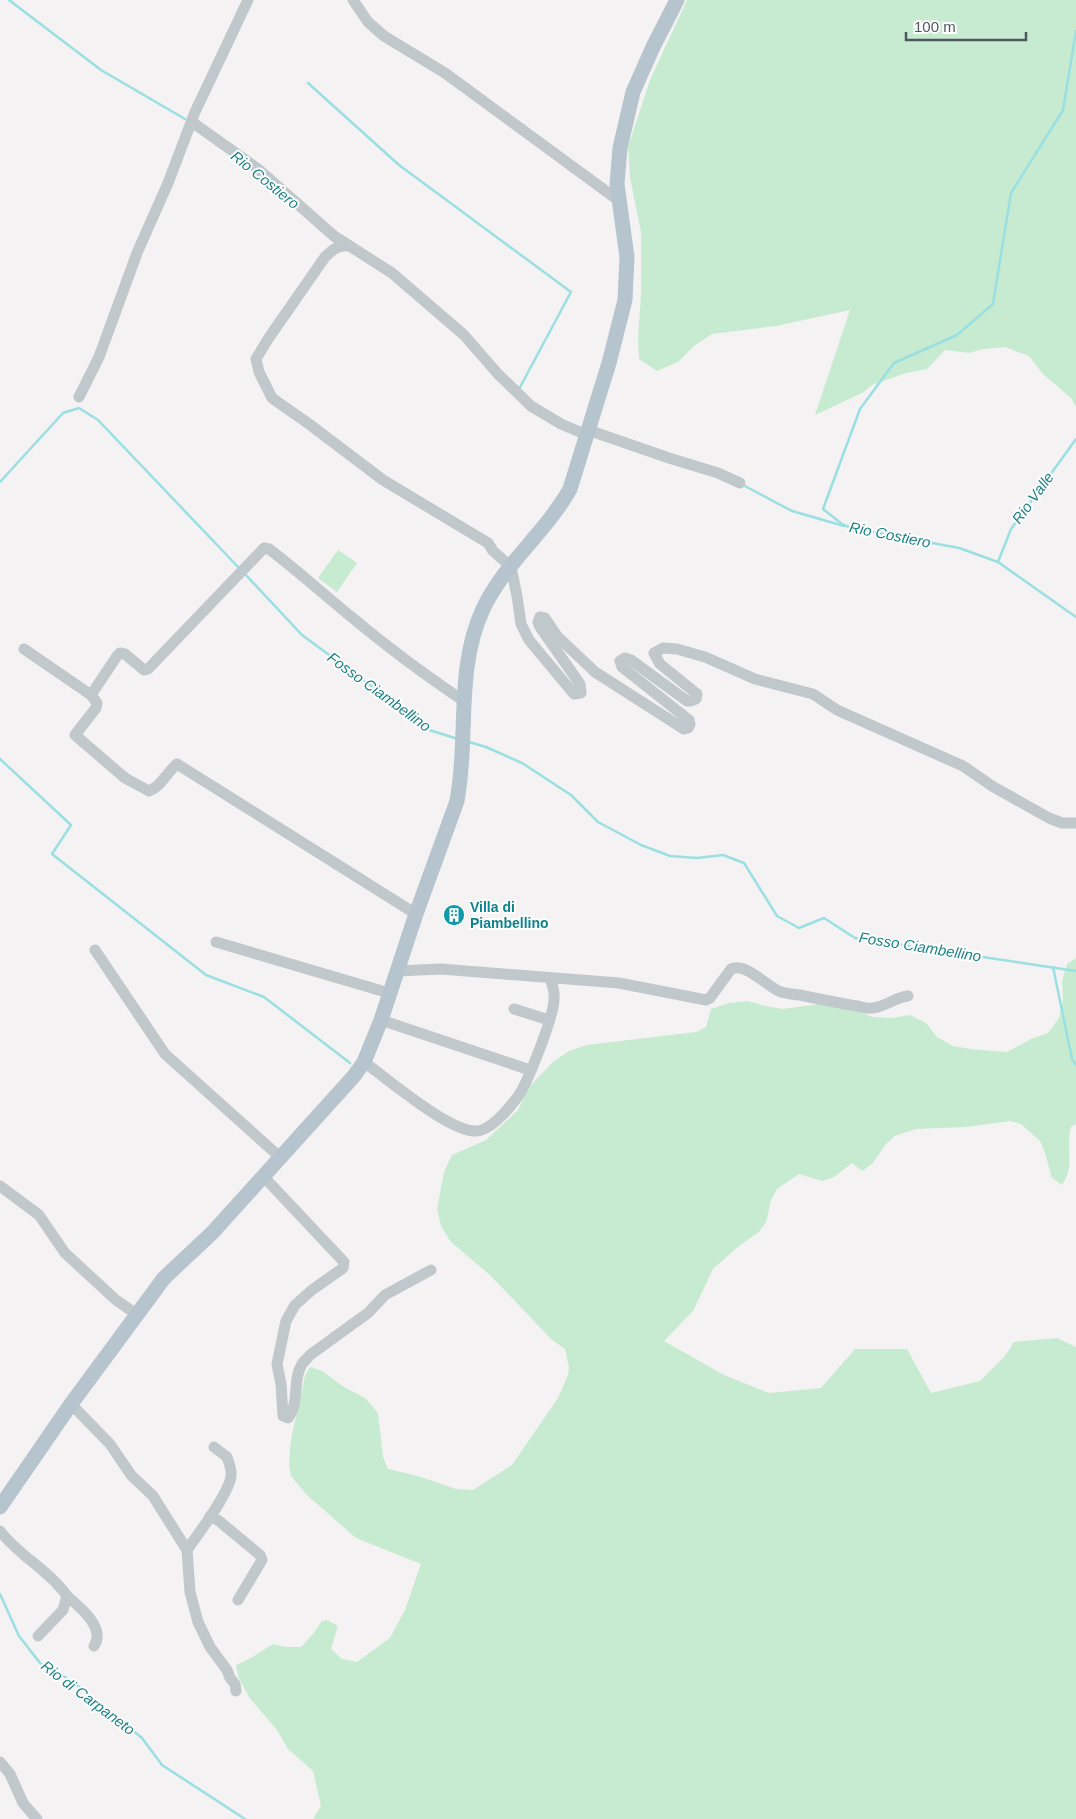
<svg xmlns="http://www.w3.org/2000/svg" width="1076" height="1819" font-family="Arial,sans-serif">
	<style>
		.green { fill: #c7ebd0 }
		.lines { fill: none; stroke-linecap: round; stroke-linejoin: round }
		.stream { stroke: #9adfe2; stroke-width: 2.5 }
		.minor { stroke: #c0c8cc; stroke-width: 11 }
		.major { stroke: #b6c5cd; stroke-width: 15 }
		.labels { text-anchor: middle; stroke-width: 4; stroke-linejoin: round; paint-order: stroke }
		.culture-label { font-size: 14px; font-weight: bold; fill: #0d838f; stroke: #fff; text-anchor: start }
		.water-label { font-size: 15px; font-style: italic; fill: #1d8388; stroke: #fff }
	</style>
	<rect width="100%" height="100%" fill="#f4f2f3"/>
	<g class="green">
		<polygon points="687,0 1076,0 1076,407 1071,398 1043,374 1029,356 1005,347 983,349 969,353 945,350 927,369 906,373 872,385 864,392 815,415 850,310 776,326 712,334 694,346 678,362 657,371 639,359 638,338 641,294 641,232 630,177 628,147 650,80"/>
		<polygon points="338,550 357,563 337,592 318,578"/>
		<path d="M1076,958V1124L1071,1127C1065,1150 1076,1164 1062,1185L1052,1178L1045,1153L1040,1141L1021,1124L1010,1121L966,1127L917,1129L906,1132L895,1136L886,1144L872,1164L862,1171L852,1163L834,1177L822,1181L799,1174L777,1189L771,1200L766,1222L759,1232L739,1246L713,1269L693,1311L664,1341L724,1375L769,1393L821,1388L855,1349H907L931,1393L980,1381L1005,1356L1014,1342L1057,1338L1076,1347V1819H313L321,1806L313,1771L288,1749L277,1730L249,1697L238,1676L236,1665L251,1658L273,1644L286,1647H301L313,1634L322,1621L327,1620L338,1626L331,1649L342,1659L357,1662L390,1638L405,1610L421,1564L356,1538L308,1496L291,1476L289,1464L291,1439L305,1376L310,1367L322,1371L344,1387L365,1398L378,1413L383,1457L388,1469L418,1476L456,1489L473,1490L512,1465L558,1398L568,1375L569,1367L565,1349L551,1339L491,1276L450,1241L441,1226L437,1209L444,1172L452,1155L486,1140L518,1110L528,1088L553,1062L569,1051L587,1045L696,1032L706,1027L711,1009L729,1003L748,1001L765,1006L783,1009L820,1004L856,1011L873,1017L892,1018L910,1015L926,1023L937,1037L953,1046L970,1049L1007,1052L1031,1039L1048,1033L1059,1018L1063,999L1062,981L1067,964Z"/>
	</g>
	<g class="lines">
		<g class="stream">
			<polyline points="9,0 101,70 185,119"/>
			<polyline points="308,83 399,165 571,292 519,389"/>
			<polyline points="0,482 63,413 79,408 98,420 240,569"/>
			<polyline points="743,485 792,511 844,526"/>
			<polyline points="851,528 842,524 823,509 860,409 894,363 957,335 993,304 1011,193 1063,110 1076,31"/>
			<polyline points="852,528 959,548 998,562 1076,617"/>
			<polyline points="998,562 1011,529 1076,439"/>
			<polyline points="244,573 302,635 389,699 426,729 458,739"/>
			<polyline points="469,742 486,747 522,763 571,795 598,822 641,845 670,856 697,858 723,855 744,863 777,916 799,928 824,918 855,938 1076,971"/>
			<polyline points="0,759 71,825 52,854 206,975 264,997 350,1063"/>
			<polyline points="1053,967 1072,1059 1076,1065"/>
			<polyline points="0,1594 19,1636 40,1663 72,1681 142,1738 162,1765 245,1819"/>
		</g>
		<g class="minor">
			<polyline points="353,0 368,22 384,36 445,73 618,200"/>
			<polyline points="192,122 258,169 334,236 392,273 464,335 498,374 531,406 561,424 587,435"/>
			<path d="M350,246C338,245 333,249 325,257L268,339L256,359L259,372L272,398L309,424L383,480L488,543L493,551L511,567L517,596L521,624L529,640L574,694L581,693L580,684L540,627L538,622L540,617L545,618L557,636L595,672L684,729L688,728L690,724L689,720L622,667L620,661L625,658L631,660L687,701H691L696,699L697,694L660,664L654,653L663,648L677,649L705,657L755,679L813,694L837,710L963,766L992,786L1049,818L1062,823H1076"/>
			<polyline points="79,397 99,357 137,253 168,183 195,112 248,0"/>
			<polyline points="588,430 669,458 718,473 740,483"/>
			<path d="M24,649L91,695L97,703L96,708L75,735L125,778L149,791C161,787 167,772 177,764L416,914"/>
			<path d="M91,695L117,656L120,653L125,654L144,670L148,669L264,548L269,549C297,570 322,593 349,615C386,646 425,675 465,702"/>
			<polyline points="216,942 389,993"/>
			<polyline points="95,950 165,1054 281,1158"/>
			<path d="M397,971L441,969L619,983L706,1000L710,998L731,969C746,962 767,987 781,992C788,994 794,994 800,995C819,999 838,1003 857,1006C862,1007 868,1009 872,1008C886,1007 895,997 908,996"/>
			<polyline points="514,1009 549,1020"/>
			<polyline points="381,1020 530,1070"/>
			<path d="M364,1062C389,1080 447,1130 475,1131C489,1132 508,1110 516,1099C527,1086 553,1018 554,1000C555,992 553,986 550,978"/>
			<path d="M264,1177L344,1262L343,1268L312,1290L295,1305L286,1321L277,1364L281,1384L283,1416L288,1418C300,1403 292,1380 302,1364C304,1361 308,1358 310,1355L368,1313L385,1295L431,1270"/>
			<polyline points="0,1186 39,1215 65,1253 116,1300 136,1314"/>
			<polyline points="71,1404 110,1444 131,1475 153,1496 187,1550 190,1592 198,1622 210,1647 227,1670 230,1678 235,1684 236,1691"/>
			<polyline points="210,1516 219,1521 260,1555 262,1560 238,1600"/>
			<path d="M0,1531C19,1556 50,1571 67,1596L63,1610L38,1636"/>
			<path d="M187,1550C198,1534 229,1494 231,1476C232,1470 229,1463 227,1457L214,1447"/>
			<path d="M67,1596C80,1607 106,1628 94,1646"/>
			<polyline points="0,1762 10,1774 23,1803 37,1819"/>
		</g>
		<path class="major" d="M0,1507L71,1404L164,1278L212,1233L354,1076L364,1062L381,1020L416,914L457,801C469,738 455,669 483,609C504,564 546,532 570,489L609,363L625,300L627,257L617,184L620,148L633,92L653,47L677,0"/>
	</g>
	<defs>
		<g id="building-disc" transform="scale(1.125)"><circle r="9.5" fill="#0f9aa8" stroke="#fff"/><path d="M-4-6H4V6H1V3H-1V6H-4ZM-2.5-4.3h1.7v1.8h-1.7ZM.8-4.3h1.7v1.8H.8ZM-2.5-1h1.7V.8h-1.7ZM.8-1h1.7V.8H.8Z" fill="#fff"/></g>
	</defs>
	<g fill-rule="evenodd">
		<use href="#building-disc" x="454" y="915"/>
	</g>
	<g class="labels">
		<g class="culture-label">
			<text x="470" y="912">Villa di<tspan x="470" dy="16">Piambellino</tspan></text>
		</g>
		<g class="water-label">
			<text transform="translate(265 180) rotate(39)" y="5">Rio Costiero</text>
			<text transform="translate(1033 498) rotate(-54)" y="5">Rio Valle</text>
			<text transform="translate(890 535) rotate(11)" y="5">Rio Costiero</text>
			<text transform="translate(379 692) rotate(36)" y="5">Fosso Ciambellino</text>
			<text transform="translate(920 947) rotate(9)" y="5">Fosso Ciambellino</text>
			<text transform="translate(88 1698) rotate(37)" y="5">Rio di Carpaneto</text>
		</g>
	</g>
	<path d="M906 32v8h120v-8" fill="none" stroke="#4c585d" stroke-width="2.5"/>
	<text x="914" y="32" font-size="15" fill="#4c585d" stroke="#ffffff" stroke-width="4" paint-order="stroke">100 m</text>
</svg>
